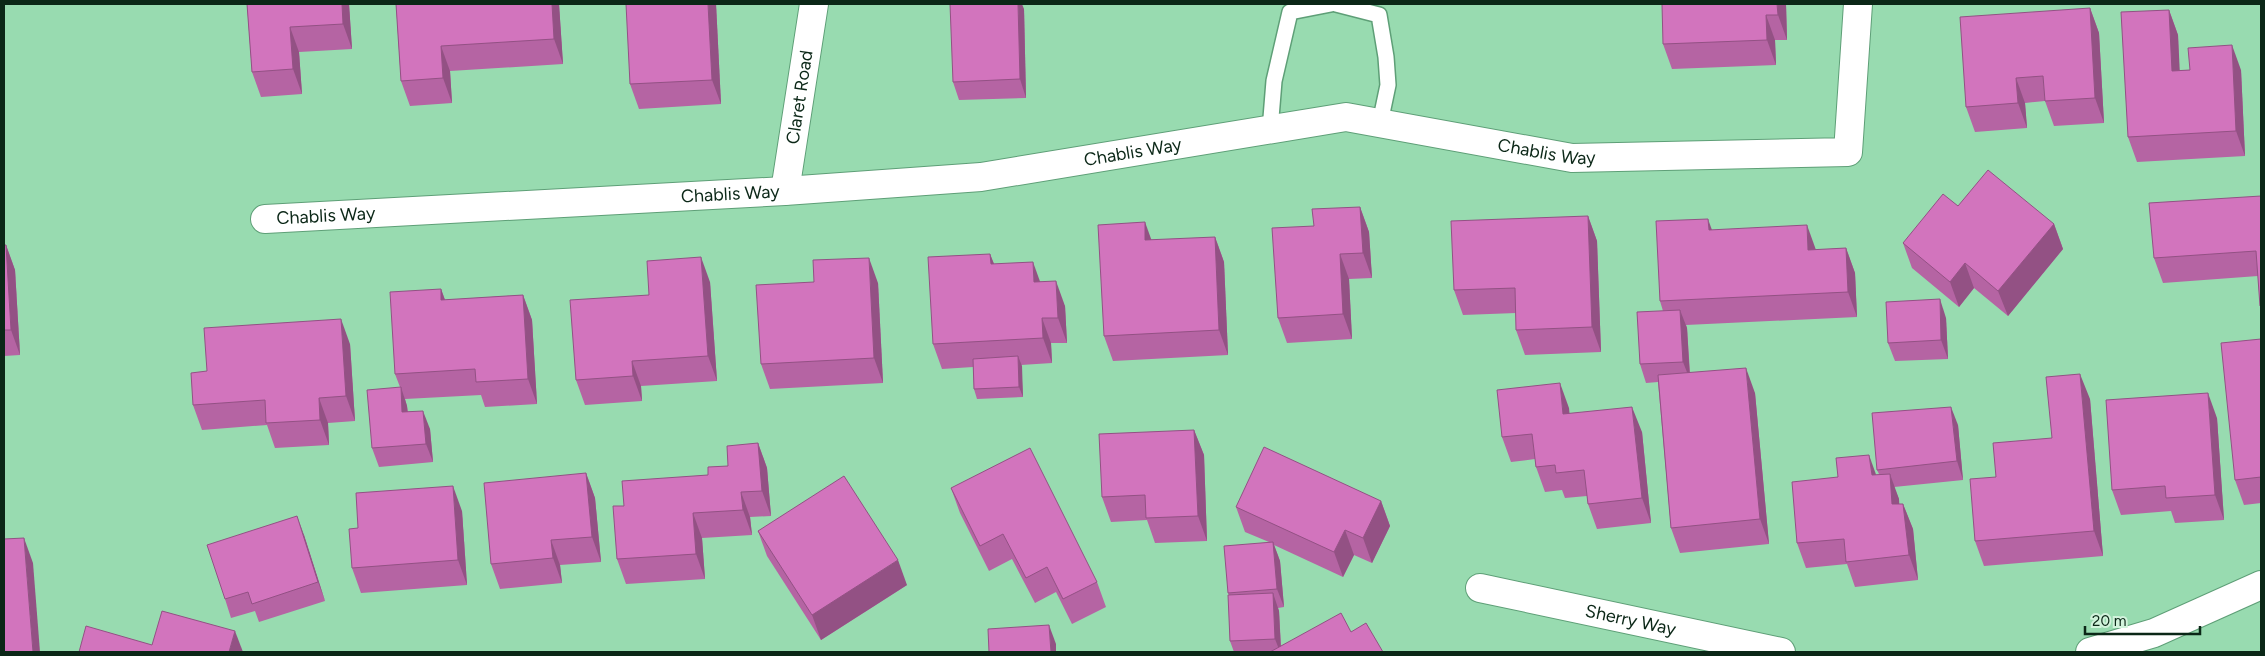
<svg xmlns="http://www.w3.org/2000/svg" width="2265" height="656" font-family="Figtree,sans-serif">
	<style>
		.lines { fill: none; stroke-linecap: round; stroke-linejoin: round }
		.lane-casing { stroke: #5e9f77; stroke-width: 18 }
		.street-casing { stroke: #5e9f77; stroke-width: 30 }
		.lane { stroke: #fff; stroke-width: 15 }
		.street { stroke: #fff; stroke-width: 28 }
		.wall { fill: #b564a3 }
		.shaded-wall { fill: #935184 }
		.building { fill: #d274bd; stroke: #935184 }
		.labels { text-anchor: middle; stroke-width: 4.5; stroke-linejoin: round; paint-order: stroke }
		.street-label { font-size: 18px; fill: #0b2717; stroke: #d2f3dc }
	</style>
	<rect width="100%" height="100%" fill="#98dbb0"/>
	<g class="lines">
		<g class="lane-casing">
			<g id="lane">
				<polyline points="1336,4 1379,15 1386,57 1388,85 1380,123"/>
				<polyline points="1270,130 1274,81 1290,12 1331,4"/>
			</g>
		</g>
		<g class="street-casing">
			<g id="street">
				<path id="s1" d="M785,191L814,4"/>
				<path id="s2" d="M265,219L785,191L981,177L1346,117L1572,158L1848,152L1858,4"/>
				<path id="s3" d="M1480,588L1781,652"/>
				<polyline points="2090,652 2154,633 2261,585"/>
			</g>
		</g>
		<use href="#lane" class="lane"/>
		<use href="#street" class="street"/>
	</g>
	<g class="wall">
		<polygon points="247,4 349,4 352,49 299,52 302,94 261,97 252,72"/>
		<polygon points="396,4 559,4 563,64 450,71 452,103 410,106 401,81"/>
		<polygon points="716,4 721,104 639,109 630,84"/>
		<polygon points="1786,4 1787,40 1775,40 1776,65 1672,69 1663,44"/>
		<polygon points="2090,8 2099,33 2104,123 2054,126 2045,101 2025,103 2027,128 1975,132 1966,107"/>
		<polygon points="1024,9 1026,98 959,100 953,82"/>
		<polygon points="2169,10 2178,35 2179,70 2241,70 2245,156 2137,162 2128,137"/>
		<polygon points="2261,196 2261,310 2260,306 2258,276 2163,283 2154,258"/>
		<polygon points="1958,206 2054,224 2063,249 2008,316 1974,288 1959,307 1912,268 1903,243"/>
		<polygon points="1360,207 1369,232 1372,278 1349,279 1352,339 1287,343 1278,318 1314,226"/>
		<polygon points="1588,216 1597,241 1601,352 1525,355 1516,330 1516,313 1463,315 1454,290"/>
		<polygon points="1712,230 1816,250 1846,248 1855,273 1857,317 1686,325 1687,328 1690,373 1755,393 1769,544 1680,553 1671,528 1658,382 1646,383 1640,364 1663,311 1660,301"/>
		<polygon points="1215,237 1224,262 1228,355 1113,361 1104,336"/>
		<polygon points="4,245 6,245 15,270 20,355 4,356"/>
		<polygon points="990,254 994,264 1041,282 1065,306 1067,343 1051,343 1052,363 1021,365 1023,397 977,399 974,389 973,367 942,369 933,344"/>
		<polygon points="710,282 717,381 641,386 642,401 585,405 576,380 649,295"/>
		<polygon points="878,283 883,383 770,389 761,364"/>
		<polygon points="441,289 445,300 523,295 532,320 537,404 485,407 481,395 405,399 407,406 408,412 430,429 433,462 379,467 372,448 400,387 395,374"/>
		<polygon points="1946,318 1948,359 1895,361 1888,343"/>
		<polygon points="2261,339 2261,503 2244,505 2235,480"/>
		<polygon points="350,344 355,421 328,423 329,445 275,448 267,425 202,430 193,405 207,371"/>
		<polygon points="2090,399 2103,556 1984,566 1975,541 2052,438"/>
		<polygon points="1569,408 1569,414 1642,432 1651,523 1597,529 1588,504 1587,496 1565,498 1562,490 1545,492 1536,467 1535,459 1511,462 1502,437"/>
		<polygon points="2217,418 2224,520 2175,523 2171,511 2121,515 2112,490"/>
		<polygon points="1958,425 1963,480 1894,487 1899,499 1899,504 1903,504 1913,529 1918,580 1855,587 1847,564 1806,568 1797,543 1876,475 1879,474 1877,470"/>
		<polygon points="1194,430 1204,455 1207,541 1155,543 1147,520 1111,522 1102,497"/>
		<polygon points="758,443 767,468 771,516 750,517 752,535 702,538 705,579 626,584 617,559 624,506 708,475 728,466"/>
		<polygon points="586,473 595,498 601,562 560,565 562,583 500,589 491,564"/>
		<polygon points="951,488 1097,582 1106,607 1072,624 1056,592 1035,603 1012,559 989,571 960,513"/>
		<polygon points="1381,501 1390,526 1372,563 1354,555 1343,577 1274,545 1280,561 1284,607 1278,608 1279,611 1281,646 1351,632 1383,652 1234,652 1230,641 1229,595 1228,593 1269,542 1245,532 1236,507"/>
		<polygon points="462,511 467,585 361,593 352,568 358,528"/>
		<polygon points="758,531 907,585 821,640 767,556"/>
		<polygon points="304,535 325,601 259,622 255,611 231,618 225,599"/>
	</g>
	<g class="shaded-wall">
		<polygon points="342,4 349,4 352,49 343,24"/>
		<polygon points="552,4 559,4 563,64 554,39"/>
		<polygon points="708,4 716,4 721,104 712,80"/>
		<polygon points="1018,4 1022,4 1024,9 1026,98 1020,79"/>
		<polygon points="1777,4 1786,4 1787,40 1778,15"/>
		<polygon points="2090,8 2099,33 2104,123 2095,98"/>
		<polygon points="2169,10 2178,35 2181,96 2172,71"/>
		<polygon points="1766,15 1775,40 1776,65 1767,40"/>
		<polygon points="290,27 299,52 302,94 293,69"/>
		<polygon points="2232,45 2241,70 2245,156 2236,131"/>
		<polygon points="441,46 450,71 452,103 443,78"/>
		<polygon points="2016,78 2025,103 2027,128 2018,103"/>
		<polygon points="1360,207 1369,232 1372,278 1363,253"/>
		<polygon points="1588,216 1597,241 1601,352 1592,327"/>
		<polygon points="1708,219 1717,244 1709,230"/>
		<polygon points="1145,222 1154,247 1145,240"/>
		<polygon points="2054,224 2063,249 2008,316 1998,291"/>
		<polygon points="1807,225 1816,250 1808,250"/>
		<polygon points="1215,237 1224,262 1228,355 1219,330"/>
		<polygon points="6,245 15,270 20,355 11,330"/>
		<polygon points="1846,248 1855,273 1857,317 1848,292"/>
		<polygon points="990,254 1000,279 991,264"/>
		<polygon points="1340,254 1349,279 1352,339 1343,314"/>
		<polygon points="701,257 710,282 717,381 708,356"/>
		<polygon points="869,258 878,283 883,383 874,358"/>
		<polygon points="1033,262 1042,287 1034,282"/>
		<polygon points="1965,263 1974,288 1959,307 1950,282"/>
		<polygon points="1056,281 1065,306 1067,343 1058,318"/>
		<polygon points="441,289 450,314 441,300"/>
		<polygon points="523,295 532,320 537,404 528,379"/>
		<polygon points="1940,299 1946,318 1948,359 1941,340"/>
		<polygon points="1680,310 1687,328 1690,380 1683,362"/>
		<polygon points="1042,318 1051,343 1052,363 1043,338"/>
		<polygon points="341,319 350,344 355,421 346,396"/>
		<polygon points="1018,356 1022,366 1023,397 1019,387"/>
		<polygon points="632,361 641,386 642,401 633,376"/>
		<polygon points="1746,368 1755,393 1769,544 1760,519"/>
		<polygon points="2080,374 2090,399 2103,556 2094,531"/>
		<polygon points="1560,383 1569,408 1572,439 1563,414"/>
		<polygon points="401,387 407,406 409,431 402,412"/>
		<polygon points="2208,393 2217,418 2224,520 2215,495"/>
		<polygon points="319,398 328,423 329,445 320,420"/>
		<polygon points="1632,407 1642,432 1651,523 1642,498"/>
		<polygon points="1951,407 1958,425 1963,480 1957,461"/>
		<polygon points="423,411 430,429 433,462 426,444"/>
		<polygon points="1194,430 1204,455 1207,541 1198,516"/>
		<polygon points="758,443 767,468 771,516 762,491"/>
		<polygon points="1869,455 1878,480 1872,475"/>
		<polygon points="586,473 595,498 601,562 592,537"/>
		<polygon points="1890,474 1899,499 1901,529 1892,504"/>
		<polygon points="453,486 462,511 467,585 458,560"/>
		<polygon points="741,492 750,517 752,535 743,510"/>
		<polygon points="1381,501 1390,526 1372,563 1363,538"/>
		<polygon points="1903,504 1913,529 1918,580 1909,555"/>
		<polygon points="693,513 702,538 705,579 696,554"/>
		<polygon points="297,516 304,535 325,601 318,582"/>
		<polygon points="1345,530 1354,555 1343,577 1334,552"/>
		<polygon points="24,538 33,563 40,652 33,652"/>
		<polygon points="551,540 560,565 562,583 553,558"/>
		<polygon points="1273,542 1280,561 1284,607 1277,589"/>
		<polygon points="898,560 907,585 821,640 812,615"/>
		<polygon points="1273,593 1279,611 1281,652 1280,652 1275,639"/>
		<polygon points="1049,625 1056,644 1056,652 1051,652"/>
		<polygon points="235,631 243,652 229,652"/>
	</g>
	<g class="building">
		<polygon points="247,4 342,4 343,24 290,27 293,69 252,72"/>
		<polygon points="396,4 552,4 554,39 441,46 443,78 401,81"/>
		<polygon points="626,4 708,4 712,80 630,84"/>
		<polygon points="950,4 1018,4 1020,79 953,82"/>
		<polygon points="1662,4 1777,4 1778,15 1766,15 1767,40 1663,44"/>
		<polygon points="2090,8 2095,98 2045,101 2043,76 2016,78 2018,103 1966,107 1960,17"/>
		<polygon points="2169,10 2172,71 2190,70 2188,48 2232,45 2236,131 2128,137 2121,12"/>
		<polygon points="1988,170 2054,224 1998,291 1965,263 1950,282 1903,243 1943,194 1958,206"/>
		<polygon points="2261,196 2261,306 2260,306 2256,251 2154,258 2149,203"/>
		<polygon points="1360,207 1363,253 1340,254 1343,314 1278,318 1272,228 1314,226 1312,209"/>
		<polygon points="1588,216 1592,327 1516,330 1515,288 1454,290 1451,221"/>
		<polygon points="1708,219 1709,230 1807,225 1808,250 1846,248 1848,292 1660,301 1656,221"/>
		<polygon points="1145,222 1145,240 1215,237 1219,330 1104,336 1098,225"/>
		<polygon points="4,245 6,245 11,330 4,330"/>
		<polygon points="990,254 991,264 1033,262 1034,282 1056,281 1058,318 1042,318 1043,338 933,344 928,257"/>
		<polygon points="701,257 708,356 632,361 633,376 576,380 570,300 649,295 647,261"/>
		<polygon points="869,258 874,358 761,364 756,285 814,282 813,260"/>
		<polygon points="441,289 441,300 523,295 528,379 476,382 475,369 395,374 390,292"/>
		<polygon points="1940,299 1941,340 1888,343 1886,302"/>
		<polygon points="1680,310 1683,362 1640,364 1637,312"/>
		<polygon points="341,319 346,396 319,398 320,420 266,423 265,400 193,405 191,373 207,371 204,328"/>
		<polygon points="2261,339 2261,477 2235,480 2221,343"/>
		<polygon points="1018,356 1019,387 974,389 973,359"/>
		<polygon points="1746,368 1760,519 1671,528 1658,375"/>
		<polygon points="2080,374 2094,531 1975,541 1970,479 1996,477 1993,443 2052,438 2046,377"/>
		<polygon points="1560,383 1563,414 1632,407 1642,498 1588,504 1584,470 1556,473 1555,465 1536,467 1532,434 1502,437 1497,390"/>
		<polygon points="401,387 402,412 423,411 426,444 372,448 367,390"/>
		<polygon points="2208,393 2215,495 2166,498 2165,486 2112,490 2106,400"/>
		<polygon points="1951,407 1957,461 1877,470 1872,413"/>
		<polygon points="1194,430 1198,516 1146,518 1145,495 1102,497 1099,434"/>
		<polygon points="758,443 762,491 741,492 743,510 693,513 696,554 617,559 613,506 624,506 622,481 708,475 708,467 728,466 727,446"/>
		<polygon points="1264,447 1381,501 1363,538 1345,530 1334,552 1236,507"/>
		<polygon points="1030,448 1097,582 1063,599 1047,567 1026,578 1003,534 980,546 951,488"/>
		<polygon points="1869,455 1872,475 1890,474 1892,504 1903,504 1909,555 1846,562 1844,539 1797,543 1792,482 1838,477 1836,458"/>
		<polygon points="586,473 592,537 551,540 553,558 491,564 484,483"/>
		<polygon points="844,476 898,560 812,615 758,531"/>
		<polygon points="453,486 458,560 352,568 349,529 358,528 356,493"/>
		<polygon points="297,516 318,582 252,604 248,592 225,599 207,545"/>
		<polygon points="24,538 33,652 4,652 4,539"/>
		<polygon points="1273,542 1277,589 1228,593 1224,546"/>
		<polygon points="1273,593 1275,639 1230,641 1228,595"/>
		<polygon points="162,611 235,631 229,652 79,652 86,626 152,645"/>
		<polygon points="1341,613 1351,632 1366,623 1383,652 1270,652"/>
		<polygon points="1049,625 1051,652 989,652 988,629"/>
	</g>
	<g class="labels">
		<g class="street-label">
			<text dy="6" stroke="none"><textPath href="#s1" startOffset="95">Claret Road</textPath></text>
			<text dy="6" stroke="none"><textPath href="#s2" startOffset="1291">Chablis Way</textPath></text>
			<text dy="6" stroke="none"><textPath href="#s2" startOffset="871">Chablis Way</textPath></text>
			<text dy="6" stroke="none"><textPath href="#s2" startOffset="466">Chablis Way</textPath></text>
			<text dy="6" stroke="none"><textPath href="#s2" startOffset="61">Chablis Way</textPath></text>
			<text dy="6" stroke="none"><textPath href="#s3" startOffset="154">Sherry Way</textPath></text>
		</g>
	</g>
	<rect width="2265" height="656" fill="none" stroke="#0b2717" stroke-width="10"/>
	<path d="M2085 626v8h115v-8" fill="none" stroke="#0b2717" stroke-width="2.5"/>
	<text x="2092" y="626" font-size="15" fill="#0b2717" stroke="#d2f3dc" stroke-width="4" paint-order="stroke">20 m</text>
</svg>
